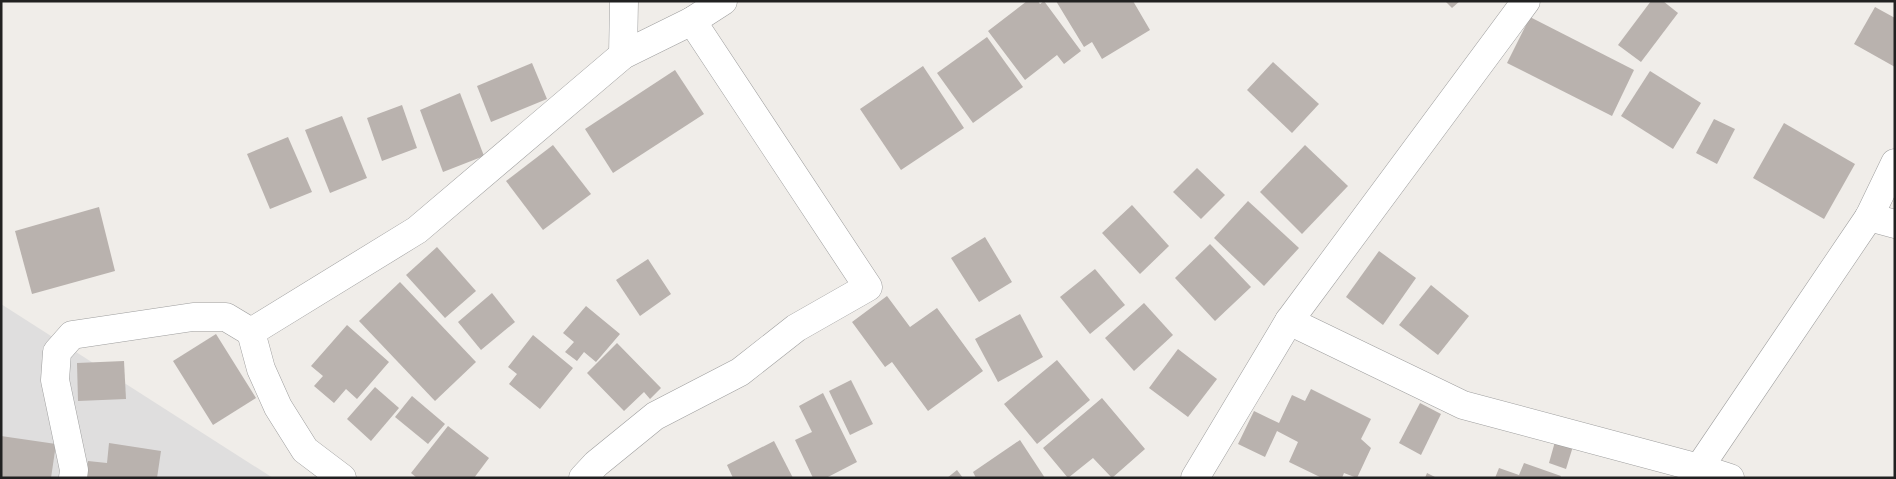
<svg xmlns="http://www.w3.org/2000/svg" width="1896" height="479" font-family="'DM Sans',sans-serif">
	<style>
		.residential { fill: #dfdede }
		.building { fill: #b9b2ae }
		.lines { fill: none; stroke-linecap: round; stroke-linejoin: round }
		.street-casing { stroke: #9e9e9e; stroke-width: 29 }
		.street { stroke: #fff; stroke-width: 28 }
	</style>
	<rect width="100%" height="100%" fill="#f0ede9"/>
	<polygon class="residential" points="1,304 273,478 1,478"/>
	<g class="building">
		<polygon points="1027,1 1038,1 1040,4 1044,1 1081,51 1064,64 1057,55 1025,80 988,31"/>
		<polygon points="1056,1 1133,1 1150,30 1102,59 1092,42 1084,47"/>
		<polygon points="1445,1 1460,1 1452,8"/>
		<polygon points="1651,1 1663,1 1678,13 1641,62 1618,45"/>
		<polygon points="1875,7 1895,18 1895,67 1854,44"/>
		<polygon points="1530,17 1634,70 1612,116 1507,63"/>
		<polygon points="987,37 1023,87 973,123 937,73"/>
		<polygon points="1273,62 1319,104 1292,133 1247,90"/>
		<polygon points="532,63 547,99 491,122 477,86"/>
		<polygon points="923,66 964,128 901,170 860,109"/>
		<polygon points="675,70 704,114 613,173 585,129"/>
		<polygon points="1650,71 1701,103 1673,149 1621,116"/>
		<polygon points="460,93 484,156 443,172 420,110"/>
		<polygon points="402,105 417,148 382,161 367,118"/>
		<polygon points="342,116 367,178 330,193 305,130"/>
		<polygon points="1714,119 1735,129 1717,164 1696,153"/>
		<polygon points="1784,123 1855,164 1824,219 1753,178"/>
		<polygon points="288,137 312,192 270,209 247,154"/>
		<polygon points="553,145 591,194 543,230 506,181"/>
		<polygon points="1305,145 1348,186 1302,234 1260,192"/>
		<polygon points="1197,168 1225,195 1201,219 1173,192"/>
		<polygon points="1248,201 1299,248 1264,286 1214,238"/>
		<polygon points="1132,205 1169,246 1140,274 1102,233"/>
		<polygon points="99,207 115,271 32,294 15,231"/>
		<polygon points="985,237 1012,282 979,302 951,258"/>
		<polygon points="1210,244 1251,287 1215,321 1175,278"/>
		<polygon points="437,247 476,291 445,318 406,275"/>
		<polygon points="1379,251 1416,278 1383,325 1346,297"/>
		<polygon points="648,259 671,294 640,316 616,280"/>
		<polygon points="1095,269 1125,305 1090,334 1060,297"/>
		<polygon points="400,282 476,362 435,401 359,321"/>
		<polygon points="1431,285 1469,316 1438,355 1399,325"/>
		<polygon points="492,293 515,322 481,350 458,322"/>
		<polygon points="887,296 910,327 937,308 983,371 928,411 892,362 885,367 852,322"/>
		<polygon points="1144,303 1173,335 1134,371 1105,338"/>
		<polygon points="586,306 620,334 596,362 584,352 577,361 565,352 574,342 563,333"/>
		<polygon points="1020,314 1043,357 998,382 975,339"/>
		<polygon points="347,325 389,362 357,399 346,389 334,403 314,386 323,376 311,366"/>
		<polygon points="216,334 256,398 213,425 173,361"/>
		<polygon points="533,335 573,368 540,409 509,384 517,374 508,367"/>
		<polygon points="617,343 661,388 650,399 644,392 624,411 587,373"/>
		<polygon points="1178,349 1217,379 1188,417 1149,388"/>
		<polygon points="1057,360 1090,400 1037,444 1004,404"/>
		<polygon points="124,361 126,399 78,401 77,363"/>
		<polygon points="851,380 873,424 850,435 829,391"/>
		<polygon points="375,387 399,408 371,441 347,419"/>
		<polygon points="1311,389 1371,419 1361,439 1371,448 1357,478 1344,473 1342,478 1322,478 1289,462 1298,442 1277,431 1265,457 1238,444 1254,411 1279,423 1292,395 1305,401"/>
		<polygon points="823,393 857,462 826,478 813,478 795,440 812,432 799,406"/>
		<polygon points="412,396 445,424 428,444 395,417"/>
		<polygon points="1102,398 1145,449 1112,478 1093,458 1068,478 1043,448"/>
		<polygon points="1420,403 1441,414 1421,455 1399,443"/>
		<polygon points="448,426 489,458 474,478 417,478 411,473"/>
		<polygon points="1,436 56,444 51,478 1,478"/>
		<polygon points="1556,438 1574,443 1566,469 1549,463"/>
		<polygon points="1020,440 1045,478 976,478 973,472"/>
		<polygon points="774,441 793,478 733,478 727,465"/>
		<polygon points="109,443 161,451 157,478 86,478 88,461 107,463"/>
		<polygon points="1524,463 1561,476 1560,478 1495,478 1499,468 1519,475"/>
		<polygon points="957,470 963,478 947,478"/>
		<polygon points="1427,473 1437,478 1425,478"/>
	</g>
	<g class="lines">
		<g class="street-casing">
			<g id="street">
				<polyline points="623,55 624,1"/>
				<polyline points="1869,217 1895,224"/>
				<polyline points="1289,321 1463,405 1699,468 1869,217 1895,163"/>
				<polyline points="251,332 417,230 623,55 692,21 723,1"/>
				<polyline points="1699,468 1730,478"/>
				<polyline points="73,478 74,470 55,380 57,352 72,335 193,317 226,317 251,332 261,369 278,407 305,450 342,478"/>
				<polyline points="583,478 596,464 655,416 740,372 796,328 868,287 692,21"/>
				<polyline points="1195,478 1289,321 1526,1"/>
			</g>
		</g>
		<use href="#street" class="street"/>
	</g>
	<rect width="1896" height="479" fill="none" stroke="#212121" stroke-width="5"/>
</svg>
